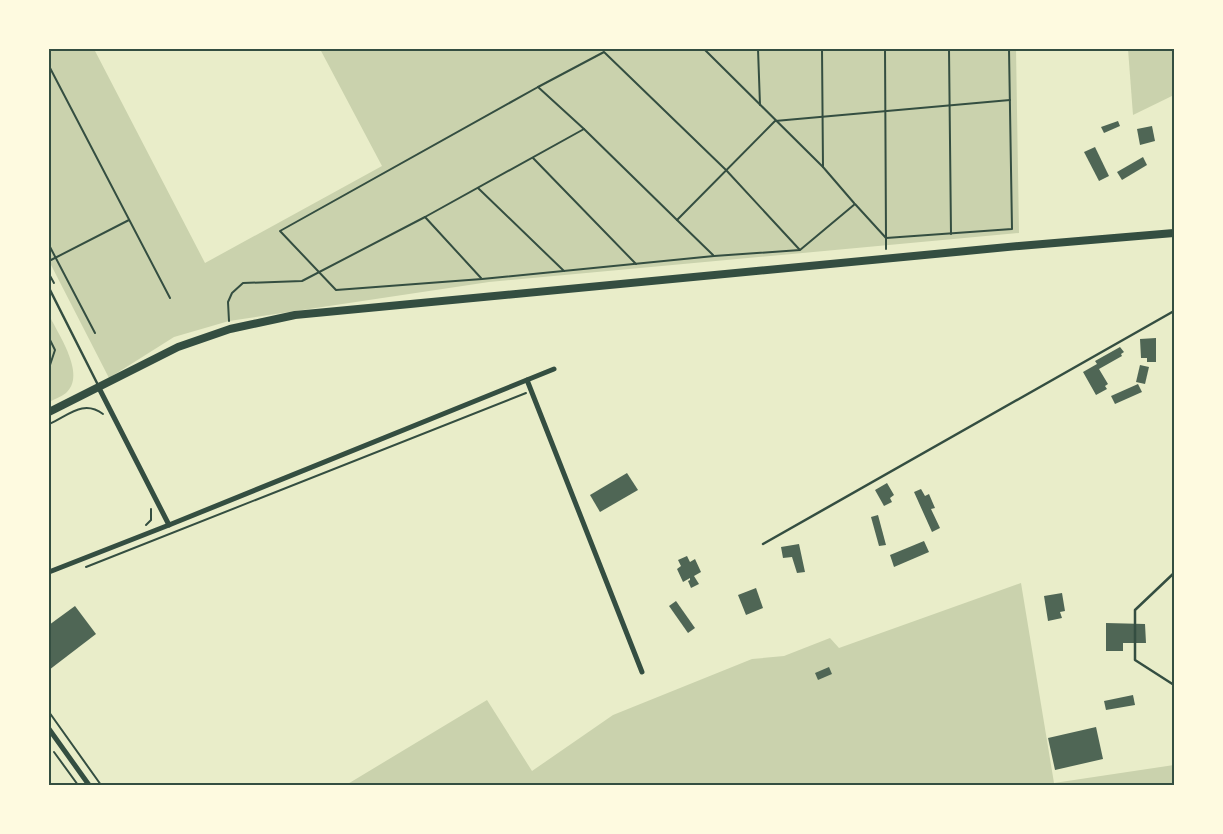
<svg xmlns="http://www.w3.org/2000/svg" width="1223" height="834" font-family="'Public Sans',sans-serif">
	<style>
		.green { fill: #cad2ad }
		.building { fill: #4f6655 }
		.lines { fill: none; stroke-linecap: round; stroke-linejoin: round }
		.path { stroke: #344e41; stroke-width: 2 }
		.service { stroke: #344e41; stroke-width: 2.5 }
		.minor { stroke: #344e41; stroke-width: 5 }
		.secondary { stroke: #344e41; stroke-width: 8 }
		.neatline { fill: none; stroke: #344e41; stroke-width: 2 }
	</style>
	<rect width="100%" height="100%" fill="#e9edc9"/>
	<g class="green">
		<polygon points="49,49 94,49 205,263 382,166 320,49 1016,49 1019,233 489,282 229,321 174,337 109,378 49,261"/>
		<polygon points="1128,49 1174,49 1174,95 1133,115"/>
		<path d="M49,315C58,334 87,375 66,393C61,397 54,399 49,402Z"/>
		<polygon points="1021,583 1054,783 1174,765 1173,785 346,785 487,700 532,771 613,715 752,659 784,656 830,638 839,648"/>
	</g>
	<g class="building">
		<polygon points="1118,121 1120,126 1104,133 1101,127"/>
		<polygon points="1152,126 1155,141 1140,145 1137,129"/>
		<polygon points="1095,147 1109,176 1099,181 1084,152"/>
		<polygon points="1143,157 1147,165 1122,180 1117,172"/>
		<polygon points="1156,338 1156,362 1147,362 1147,358 1141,358 1140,339"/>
		<polygon points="1120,347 1124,352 1121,354 1122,356 1099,369 1108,384 1105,386 1107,389 1096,395 1083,372 1097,364 1095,361"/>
		<polygon points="1140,365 1149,367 1145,384 1136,382"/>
		<polygon points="1138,384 1142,392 1115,404 1111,396"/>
		<polygon points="627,473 638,490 600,512 590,495"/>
		<polygon points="887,483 894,495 890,498 892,502 884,506 875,490"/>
		<polygon points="921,489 925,496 929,494 935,508 931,509 940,528 932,532 914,492"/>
		<polygon points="878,515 886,545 879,546 871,517"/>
		<polygon points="924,541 929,552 894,567 890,555"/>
		<polygon points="799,544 805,572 797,573 792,557 783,558 781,547"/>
		<polygon points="687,556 690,562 695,559 701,572 694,576 699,584 691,588 688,581 690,580 690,578 683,582 677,569 681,566 678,560"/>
		<polygon points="756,588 763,608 746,615 738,595"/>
		<polygon points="1062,593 1065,611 1060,612 1062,618 1048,621 1044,596"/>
		<polygon points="676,601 695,628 688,633 669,606"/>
		<polygon points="75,606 96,634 49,670 49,625"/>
		<polygon points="1106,623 1145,624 1146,643 1123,643 1123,651 1106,651"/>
		<polygon points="829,667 832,674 818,680 815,673"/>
		<polygon points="1133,695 1135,705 1106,710 1104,701"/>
		<polygon points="1096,727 1103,759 1055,770 1048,738"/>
	</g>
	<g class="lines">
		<g class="path">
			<polyline points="704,49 823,167 854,203"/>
			<polyline points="758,49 760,105"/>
			<polyline points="822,49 823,167"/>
			<polyline points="885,49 886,238 1012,229 1009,49"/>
			<polyline points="949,49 951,234"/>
			<polyline points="49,66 170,298"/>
			<polyline points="538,87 604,52 726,170 799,249"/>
			<polyline points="584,129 538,87 280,231 336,290 482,279 714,256 800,250 855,204 886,238 886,249"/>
			<polyline points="533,158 636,264"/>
			<polyline points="478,188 564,271"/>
			<polyline points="425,217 481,278"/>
			<polyline points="677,220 713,255"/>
			<polyline points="49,245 95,333"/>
			<polyline points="49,261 129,220"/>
			<polyline points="49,274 54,283"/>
			<polyline points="229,321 228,302 232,293 243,283 302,281 425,217 584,129 677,220 775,121 1010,100"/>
			<polyline points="49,338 55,350 49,368"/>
			<path d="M49,424C68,416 83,399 103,414"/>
			<polyline points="146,525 151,520 151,509"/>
			<polyline points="86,567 526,393"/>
			<polyline points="49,712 101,785"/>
			<polyline points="54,752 78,785"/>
		</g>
		<g class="service">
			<polyline points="49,288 98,385"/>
			<polyline points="763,544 1174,311"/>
			<polyline points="1174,573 1135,610 1135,660 1174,685"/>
		</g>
		<g class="minor">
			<polyline points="527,380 642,672"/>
			<polyline points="99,388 169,525"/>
			<polyline points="49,572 169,525 554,369"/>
			<polyline points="49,729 89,785"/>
		</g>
		<polyline class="secondary" points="49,412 178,347 230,329 295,315 1019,246 1174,233"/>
	</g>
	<rect width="1223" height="834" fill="none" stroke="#fefae0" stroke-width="100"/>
	<rect x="50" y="50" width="1123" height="734" class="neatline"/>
</svg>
